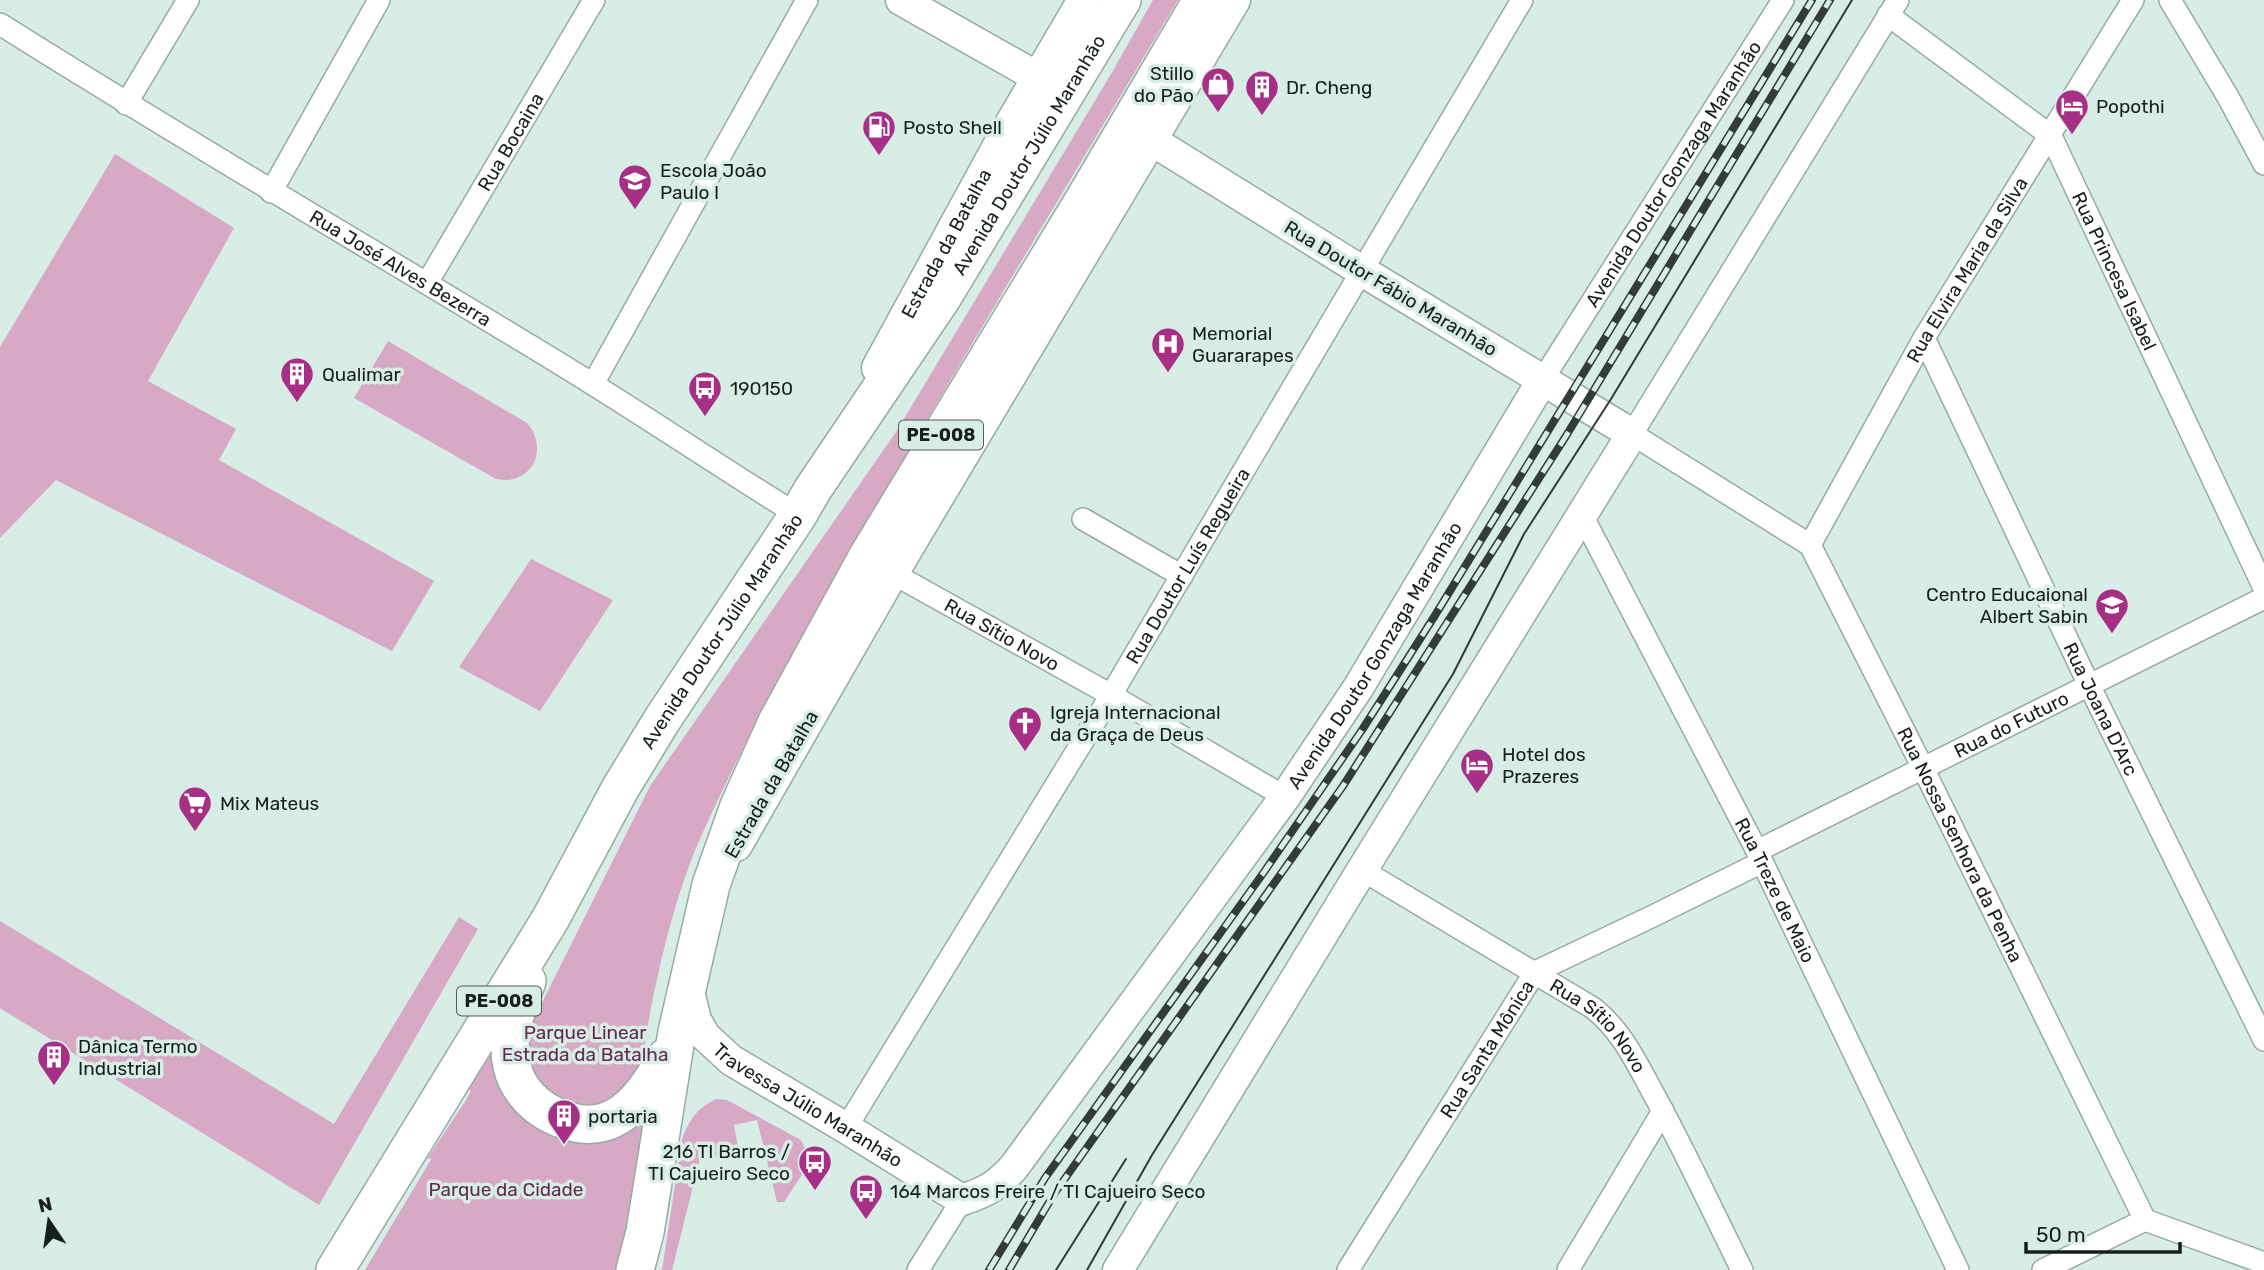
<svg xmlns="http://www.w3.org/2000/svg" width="2264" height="1270" font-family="Rubik,sans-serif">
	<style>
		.green { fill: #d7a9c5 }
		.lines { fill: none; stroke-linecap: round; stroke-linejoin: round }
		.street-casing { stroke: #96aba5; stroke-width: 24 }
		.secondary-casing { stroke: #96aba5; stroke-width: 33 }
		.primary-casing { stroke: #96aba5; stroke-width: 35 }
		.highway-casing { stroke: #96aba5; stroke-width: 40 }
		.street { stroke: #fff; stroke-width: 21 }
		.secondary { stroke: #fff; stroke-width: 30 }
		.primary { stroke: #fff; stroke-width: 32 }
		.highway { stroke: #fff; stroke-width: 37 }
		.tram { stroke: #323c3a; stroke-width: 2 }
		.rail-casing { stroke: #323c3a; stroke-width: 8 }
		.rail { stroke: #d7ede6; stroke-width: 5; stroke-dasharray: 16; stroke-linecap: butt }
		.labels { text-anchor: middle; stroke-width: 7; stroke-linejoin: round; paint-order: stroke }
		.shield { fill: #d7ede6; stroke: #515d59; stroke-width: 2 }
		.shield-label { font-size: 18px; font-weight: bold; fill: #171f1d }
		.poi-label { font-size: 19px; fill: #171f1d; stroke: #d7ede6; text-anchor: start }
		.street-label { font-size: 19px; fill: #171f1d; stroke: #d7ede6 }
		.park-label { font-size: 19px; fill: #632951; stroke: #d7ede6 }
	</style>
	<rect width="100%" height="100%" fill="#d7ede6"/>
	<g class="green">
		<path d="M1153,0H1178C1073,176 966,351 864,528C808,627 751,726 704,830C679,884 664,945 652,1003C647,1026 646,1050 637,1071C632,1084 625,1089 614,1096C581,1119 536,1100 528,1060C526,1048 528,1037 531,1025L650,786L896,432L1111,74Z"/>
		<polygon points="115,154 234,228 148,381 236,429 219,460 434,581 392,651 56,480 0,538 0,347"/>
		<path d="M388,341L527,423C542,439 541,467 519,477C512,481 503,480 496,479L354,398Z"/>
		<polygon points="531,559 613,600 540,711 459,667"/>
		<polygon points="459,917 478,929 319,1205 0,1008 0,921 334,1124"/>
		<polygon points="495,1039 531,1114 654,1111 620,1270 365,1270 432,1158 427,1159 466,1100 471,1091 469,1090"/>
		<path d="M716,1099L727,1100L801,1140L811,1161L784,1202H777L757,1120L734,1125L738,1147L717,1157L702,1150L672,1270H662L682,1139C690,1119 697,1108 716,1099Z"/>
	</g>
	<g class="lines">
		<g class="street-casing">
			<g id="street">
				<path id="s1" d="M1898,0L1632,434L1810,545L1924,770L2145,1220L2264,1263"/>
				<polyline points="2170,0 2228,97 2264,164"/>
				<path id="s2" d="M1888,15L2051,136L2264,588"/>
				<path id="s3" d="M0,24C182,139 368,247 552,359C635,409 715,464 798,515"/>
				<polyline points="126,104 188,0"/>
				<polyline points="271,192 379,0"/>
				<path id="s4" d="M427,283L594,0"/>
				<path id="s5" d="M1924,338L2089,685L2264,1040"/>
				<path id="s6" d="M1543,379L1783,0"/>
				<polyline points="593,384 807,0"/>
				<path id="s7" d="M1582,515L1757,851L1958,1270"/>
				<polyline points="1083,519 1182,576"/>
				<path id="s8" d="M1810,545L1924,338L2133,0"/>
				<path id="s9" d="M892,573L1111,695L1285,797"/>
				<path id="s10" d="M1757,851L2264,598"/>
				<path id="s11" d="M1362,870L1593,1008C1621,1030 1635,1060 1652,1091C1684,1149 1712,1210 1742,1270"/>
				<path id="s12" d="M846,1128L1111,695L1522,0"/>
				<polyline points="918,1270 962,1200"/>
				<path id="s13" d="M1348,1270L1535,972L1651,917L1762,862"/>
				<polyline points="1568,1270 1663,1111"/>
				<polyline points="2043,1270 2145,1220"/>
			</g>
		</g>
		<g class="secondary-casing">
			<g id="secondary">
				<polyline points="901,0 1039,78"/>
				<path id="s14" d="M687,984L696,1020L705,1036L731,1060L846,1128L962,1200C986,1192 997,1186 1014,1167L1285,797L1358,688L1543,379"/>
				<polyline points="1118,1270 1362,870 1632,434 1362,271 1151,140"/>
			</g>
		</g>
		<g class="primary-casing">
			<g id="primary">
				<path id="s15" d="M878,368L1010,126L1084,0"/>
				<polyline points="736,845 892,573 1234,0"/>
			</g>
		</g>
		<g class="highway-casing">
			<g id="highway">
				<path d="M527,981C517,1007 505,1038 512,1066C516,1085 530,1102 547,1112C606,1145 639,1107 666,1057"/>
				<path id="s16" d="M335,1270L551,918L620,789L662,720L798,515L813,489L942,298L1122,0"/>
				<polyline points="635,1270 645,1232 677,1032 711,885 739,806 777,722 869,554 1082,203 1202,0"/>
			</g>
		</g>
		<use href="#street" class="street"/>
		<use href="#secondary" class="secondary"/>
		<use href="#primary" class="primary"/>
		<use href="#highway" class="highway"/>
		<g class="tram">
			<polyline points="1056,1270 1126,1159"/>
			<polyline points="1087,1270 1152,1155 1453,674 1524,534 1611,399 1852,0"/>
		</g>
		<g class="rail-casing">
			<g id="rail">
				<polyline points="989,1270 1045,1178 1264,872 1362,730 1434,617 1812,0"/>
				<polyline points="1009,1270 1054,1194 1343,786 1566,436 1830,0"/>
			</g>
		</g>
		<use href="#rail" class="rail"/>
	</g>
	<defs>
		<g id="shop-pin" transform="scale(1.75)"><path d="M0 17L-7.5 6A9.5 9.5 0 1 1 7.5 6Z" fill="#a72f86" stroke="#d7ede6"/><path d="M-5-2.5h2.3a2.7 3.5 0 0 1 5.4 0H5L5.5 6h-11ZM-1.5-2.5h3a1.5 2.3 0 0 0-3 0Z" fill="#fff"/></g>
		<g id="building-pin" transform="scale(1.75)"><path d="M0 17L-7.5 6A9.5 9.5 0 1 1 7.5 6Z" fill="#a72f86" stroke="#d7ede6"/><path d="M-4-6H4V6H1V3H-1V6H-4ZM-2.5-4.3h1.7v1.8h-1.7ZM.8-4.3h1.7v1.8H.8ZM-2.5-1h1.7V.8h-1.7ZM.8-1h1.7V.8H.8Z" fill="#fff"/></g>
		<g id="hotel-pin" transform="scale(1.75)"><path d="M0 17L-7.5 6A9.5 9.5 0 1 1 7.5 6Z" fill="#a72f86" stroke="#d7ede6"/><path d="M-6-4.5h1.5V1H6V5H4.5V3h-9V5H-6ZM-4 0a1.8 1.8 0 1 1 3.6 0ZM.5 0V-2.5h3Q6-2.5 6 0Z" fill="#fff"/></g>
		<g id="fuel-pin" transform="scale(1.75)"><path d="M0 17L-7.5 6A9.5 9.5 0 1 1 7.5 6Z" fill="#a72f86" stroke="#d7ede6"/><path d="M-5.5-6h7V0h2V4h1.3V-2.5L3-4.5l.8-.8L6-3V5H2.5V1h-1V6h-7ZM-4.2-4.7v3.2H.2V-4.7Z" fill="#fff"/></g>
		<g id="school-pin" transform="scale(1.75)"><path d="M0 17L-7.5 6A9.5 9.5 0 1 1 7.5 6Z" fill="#a72f86" stroke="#d7ede6"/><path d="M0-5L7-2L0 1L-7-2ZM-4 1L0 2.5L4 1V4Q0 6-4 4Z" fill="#fff"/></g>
		<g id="hospital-pin" transform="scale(1.75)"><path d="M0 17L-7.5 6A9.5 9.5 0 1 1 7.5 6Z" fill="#a72f86" stroke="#d7ede6"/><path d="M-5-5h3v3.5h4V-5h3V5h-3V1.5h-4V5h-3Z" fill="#fff"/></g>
		<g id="bus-pin" transform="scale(1.75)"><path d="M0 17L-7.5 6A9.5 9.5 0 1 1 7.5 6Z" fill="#a72f86" stroke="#d7ede6"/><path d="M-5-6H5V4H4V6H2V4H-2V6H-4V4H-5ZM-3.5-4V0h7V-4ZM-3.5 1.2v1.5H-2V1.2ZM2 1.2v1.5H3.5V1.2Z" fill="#fff"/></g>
		<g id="church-pin" transform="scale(1.75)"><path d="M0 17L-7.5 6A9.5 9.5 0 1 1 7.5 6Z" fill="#a72f86" stroke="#d7ede6"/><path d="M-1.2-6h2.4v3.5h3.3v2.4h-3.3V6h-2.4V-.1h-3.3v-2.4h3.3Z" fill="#fff"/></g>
		<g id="supermarket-pin" transform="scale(1.75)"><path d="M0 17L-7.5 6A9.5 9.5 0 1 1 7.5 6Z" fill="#a72f86" stroke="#d7ede6"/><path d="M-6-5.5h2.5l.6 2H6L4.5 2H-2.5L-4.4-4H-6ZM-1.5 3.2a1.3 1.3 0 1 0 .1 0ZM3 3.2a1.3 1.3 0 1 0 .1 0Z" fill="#fff"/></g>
	</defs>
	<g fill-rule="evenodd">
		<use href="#shop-pin" x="1218" y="84"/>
		<use href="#building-pin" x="1262" y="87"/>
		<use href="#hotel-pin" x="2072" y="106"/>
		<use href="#fuel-pin" x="879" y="127"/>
		<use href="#school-pin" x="635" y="181"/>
		<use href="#hospital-pin" x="1168" y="344"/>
		<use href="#building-pin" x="297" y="374"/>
		<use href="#bus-pin" x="705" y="388"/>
		<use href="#school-pin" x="2112" y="605"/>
		<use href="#church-pin" x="1025" y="723"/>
		<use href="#hotel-pin" x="1477" y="765"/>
		<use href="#supermarket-pin" x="195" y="803"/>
		<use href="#building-pin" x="54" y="1057"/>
		<use href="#building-pin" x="564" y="1116"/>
		<use href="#bus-pin" x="815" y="1162"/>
		<use href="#bus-pin" x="866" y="1191"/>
	</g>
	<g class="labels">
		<g class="shield">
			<rect x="899" y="420.5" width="84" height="29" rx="5"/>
			<rect x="457" y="986.5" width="84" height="29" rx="5"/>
		</g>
		<g class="shield-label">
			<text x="941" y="441">PE-008</text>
			<text x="499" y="1007">PE-008</text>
		</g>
		<g class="poi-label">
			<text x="1194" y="80" text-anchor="end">Stillo<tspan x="1194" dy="22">do Pão</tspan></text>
			<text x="1286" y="94">Dr. Cheng</text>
			<text x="2096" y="113">Popothi</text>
			<text x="903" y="134">Posto Shell</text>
			<text x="660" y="177">Escola João<tspan x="660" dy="22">Paulo I</tspan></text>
			<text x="1192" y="340">Memorial<tspan x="1192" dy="22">Guararapes</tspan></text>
			<text x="322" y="381">Qualimar</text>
			<text x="730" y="395">190150</text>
			<text x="2088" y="601" text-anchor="end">Centro Educaional<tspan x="2088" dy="22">Albert Sabin</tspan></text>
			<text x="1050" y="719">Igreja Internacional<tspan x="1050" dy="22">da Graça de Deus</tspan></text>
			<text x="1502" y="761">Hotel dos<tspan x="1502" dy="22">Prazeres</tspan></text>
			<text x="220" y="810">Mix Mateus</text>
			<text x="78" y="1053">Dânica Termo<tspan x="78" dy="22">Industrial</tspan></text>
			<text x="588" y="1123">portaria</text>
			<text x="790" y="1158" text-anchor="end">216 TI Barros /<tspan x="790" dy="22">TI Cajueiro Seco</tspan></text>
			<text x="890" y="1198">164 Marcos Freire / TI Cajueiro Seco</text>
		</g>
		<g class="street-label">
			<text dy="7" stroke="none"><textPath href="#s4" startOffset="164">Rua Bocaina</textPath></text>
			<text dy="7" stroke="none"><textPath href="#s16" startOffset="1314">Avenida Doutor Júlio Maranhão</textPath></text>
			<text dy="7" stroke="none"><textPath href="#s6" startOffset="243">Avenida Doutor Gonzaga Maranhão</textPath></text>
			<text dy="7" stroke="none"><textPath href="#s15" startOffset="142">Estrada da Batalha</textPath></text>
			<text dy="7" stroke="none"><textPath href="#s3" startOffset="469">Rua José Alves Bezerra</textPath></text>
			<text dy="7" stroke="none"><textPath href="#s8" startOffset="317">Rua Elvira Maria da Silva</textPath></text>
			<text dy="7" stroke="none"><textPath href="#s2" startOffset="352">Rua Princesa Isabel</textPath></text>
			<text transform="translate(1391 288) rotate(31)" y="7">Rua Doutor Fábio Maranhão</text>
			<text dy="7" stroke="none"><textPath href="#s12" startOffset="658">Rua Doutor Luís Regueira</textPath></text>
			<text dy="7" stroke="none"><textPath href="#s16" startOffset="747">Avenida Doutor Júlio Maranhão</textPath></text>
			<text dy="7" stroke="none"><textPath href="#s9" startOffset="126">Rua Sítio Novo</textPath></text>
			<text dy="7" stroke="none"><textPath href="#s14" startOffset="1050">Avenida Doutor Gonzaga Maranhão</textPath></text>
			<text dy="7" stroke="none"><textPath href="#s5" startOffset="411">Rua Joana D'Arc</textPath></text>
			<text dy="7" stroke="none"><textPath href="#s10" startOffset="284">Rua do Futuro</textPath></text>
			<text transform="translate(771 784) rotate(-60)" y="7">Estrada da Batalha</text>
			<text dy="7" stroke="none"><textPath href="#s1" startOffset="1054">Rua Nossa Senhora da Penha</textPath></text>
			<text dy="7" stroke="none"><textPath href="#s7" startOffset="422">Rua Treze de Maio</textPath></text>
			<text dy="7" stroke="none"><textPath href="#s11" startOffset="285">Rua Sítio Novo</textPath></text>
			<text dy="7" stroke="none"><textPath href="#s13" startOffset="261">Rua Santa Mônica</textPath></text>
			<text dy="7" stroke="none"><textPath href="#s14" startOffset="180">Travessa Júlio Maranhão</textPath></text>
		</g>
		<g class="park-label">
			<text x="585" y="1039">Parque Linear<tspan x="585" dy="22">Estrada da Batalha</tspan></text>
			<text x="506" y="1196">Parque da Cidade</text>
		</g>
	</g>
	<g transform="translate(49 1221) rotate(347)" stroke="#d7ede6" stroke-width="5" paint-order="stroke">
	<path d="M0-5L12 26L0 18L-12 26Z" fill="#171f1d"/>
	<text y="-10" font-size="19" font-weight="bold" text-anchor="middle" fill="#171f1d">N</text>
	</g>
	<path d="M2026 1242v10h154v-10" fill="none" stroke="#171f1d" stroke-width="3.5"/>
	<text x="2036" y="1242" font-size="21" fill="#171f1d" stroke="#d7ede6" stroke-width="5" paint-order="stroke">50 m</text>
</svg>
